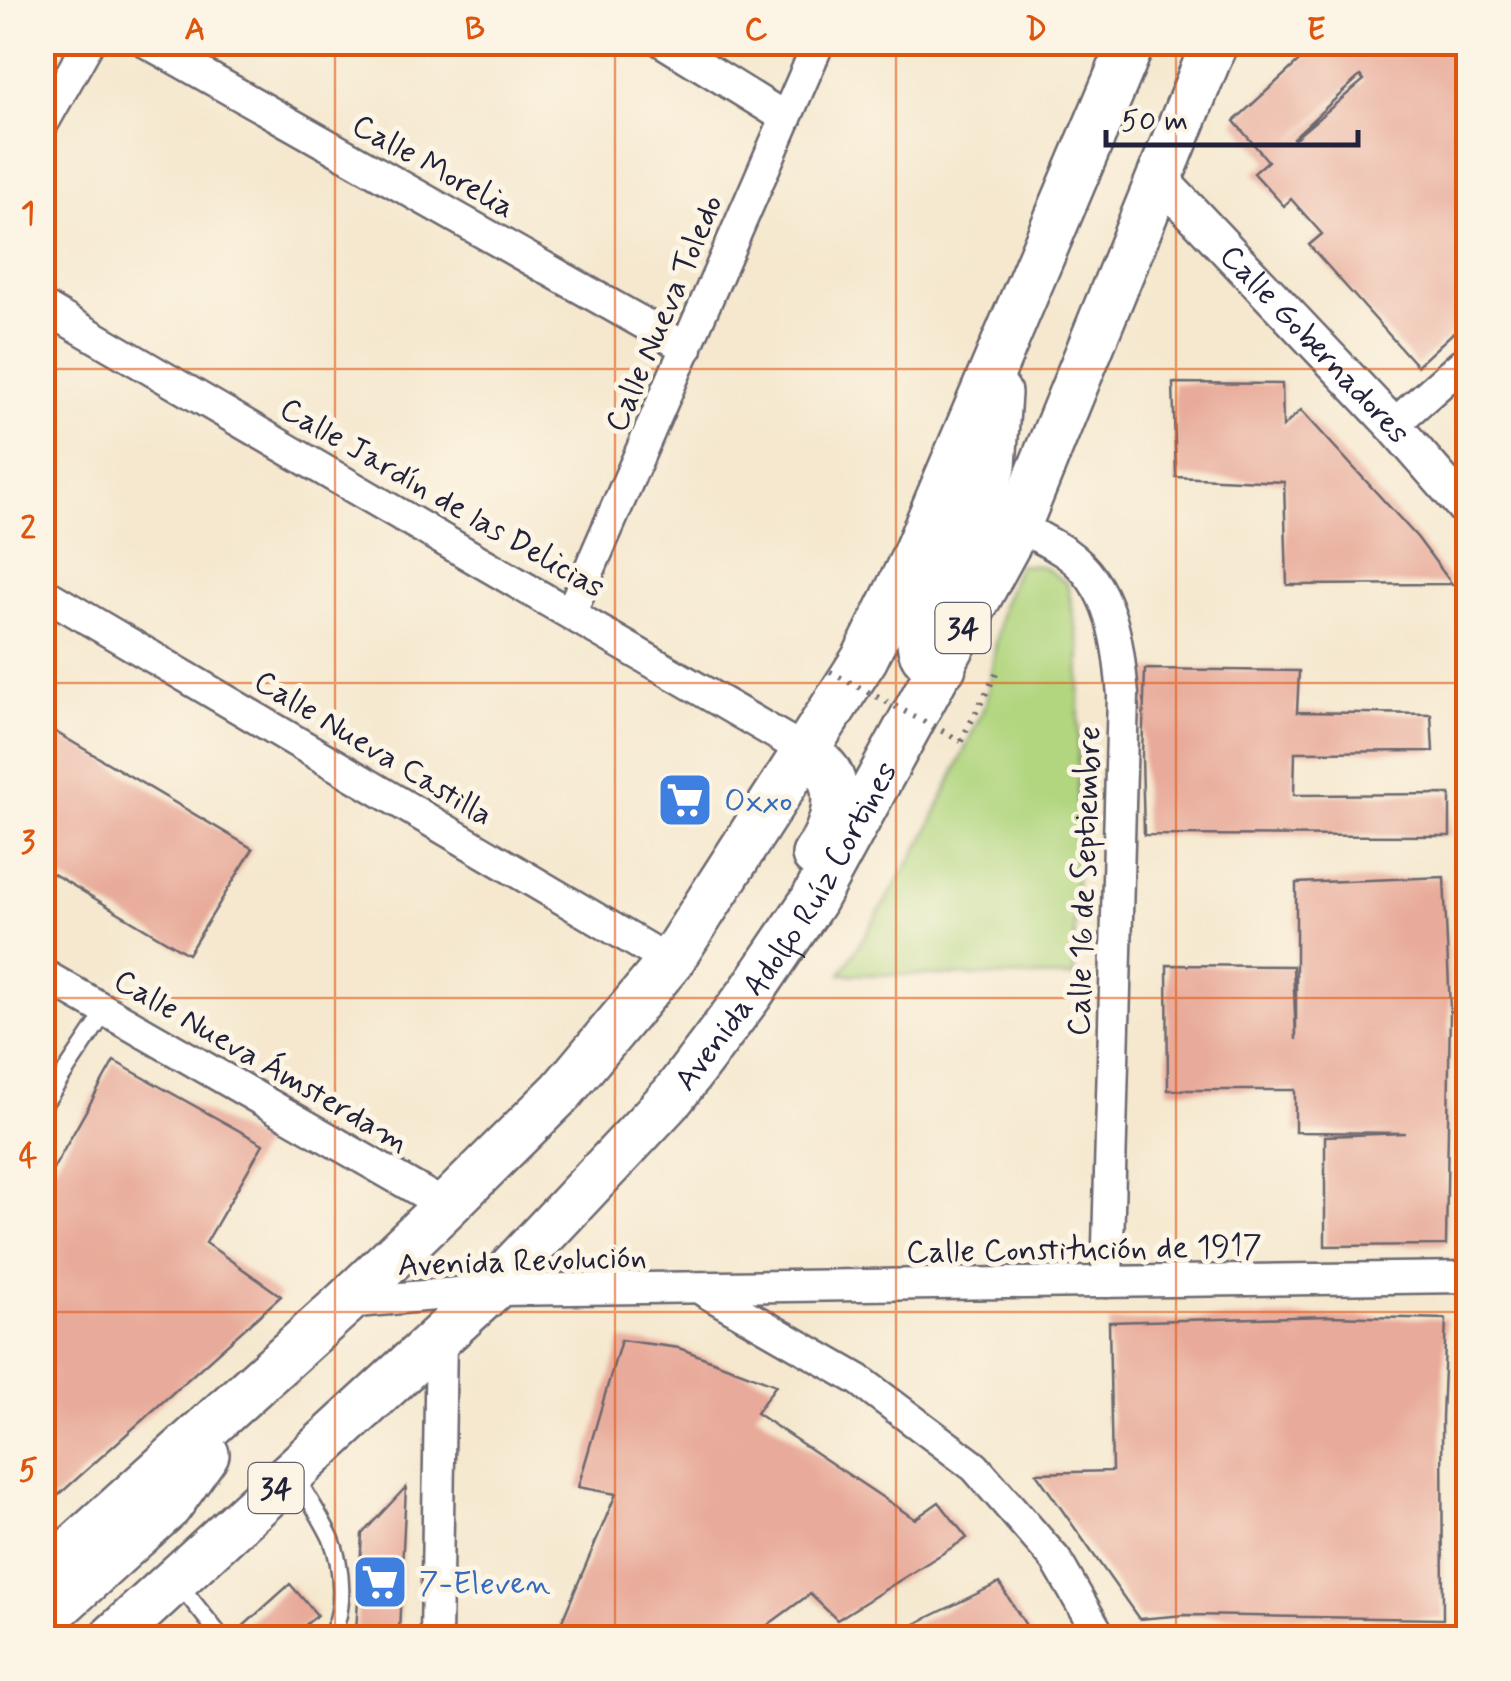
<svg xmlns="http://www.w3.org/2000/svg" width="1511" height="1681" font-family="Mynerve,sans-serif">
	<style>
		.green { fill: #b1d67f; stroke: #6a7c5d; stroke-width: 2.5 }
		.building { fill: #e8aa9a; fill-rule: evenodd }
		.lines { fill: none; stroke-linecap: round; stroke-linejoin: round }
		.service-casing { stroke: #6c676f; stroke-width: 20 }
		.minor-casing { stroke: #6c676f; stroke-width: 35 }
		.tertiary-casing { stroke: #6c676f; stroke-width: 40 }
		.primary-casing { stroke: #6c676f; stroke-width: 50 }
		.path { stroke: #6c676f; stroke-width: 6; stroke-dasharray: 2.5 8; stroke-linecap: butt }
		.service { stroke: #fff; stroke-width: 15 }
		.minor { stroke: #fff; stroke-width: 30 }
		.tertiary { stroke: #fff; stroke-width: 35 }
		.primary { stroke: #fff; stroke-width: 45 }
		.path-bridge { stroke: #6c676f; stroke-width: 6; stroke-dasharray: 2.5 8; stroke-linecap: butt }
		.grid { fill: none; stroke: #de560e; stroke-width: 2.5; stroke-opacity: 0.55 }
		.labels { text-anchor: middle; stroke-width: 10; stroke-linejoin: round; paint-order: stroke }
		.shield { fill: #fcf5e5; stroke: #63616e; stroke-width: 2.5 }
		.shield-label { font-size: 30px; font-weight: bold; fill: #22223b }
		.street-label { font-size: 32px; fill: #22223b; stroke: #fcf5e5 }
		.shop-label { font-size: 32px; fill: #366cbe; stroke: #fcf5e5; text-anchor: start }
		.neatline { fill: none; stroke: #de560e; stroke-width: 4 }
		.grid-label { font-size: 32px; text-anchor: middle; font-weight: bold; fill: #de560e }
	</style>
	<rect width="100%" height="100%" fill="#fcf5e5"/>
	<filter id="ink" filterUnits="userSpaceOnUse"><feTurbulence type="fractalNoise" baseFrequency=".01" numOctaves="2"/><feDisplacementMap in="SourceGraphic" scale="20" xChannelSelector="R" yChannelSelector="G"/><feConvolveMatrix kernelMatrix="1 2 1 2 8 2 1 2 1" color-interpolation-filters="sRGB"/></filter>
	<filter id="wash" filterUnits="userSpaceOnUse"><feTurbulence type="fractalNoise" baseFrequency=".0048" numOctaves="4" result="noise"/><feDisplacementMap in="SourceGraphic" scale="40" xChannelSelector="R" yChannelSelector="G"/><feGaussianBlur stdDeviation="2.25" result="paint"/><feColorMatrix in="noise" values="0 0 0 0 0 0 0 0 0 0 0 0 0 0 0 0 0 1.4 0 .05"/><feComposite in="paint" operator="in"/></filter>
	<g filter="url(#wash)">
		<rect width="100%" height="100%" fill="#f5e8cf"/>
		<polygon class="green" points="1018,565 1042,566 1067,583 1080,648 1074,977 841,974 924,839 986,703 1002,607"/>
		<g id="blocks">
			<g class="building">
				<path d="M1299,42H1468V319L1417,366L1309,245L1322,234L1291,199L1284,206L1254,173L1268,161L1234,121L1308,53ZM1360,76L1364,80L1294,139L1293,138Z"/>
				<polygon points="1173,383 1282,384 1283,427 1301,410 1417,537 1452,584 1287,585 1284,482 1176,477"/>
				<polygon points="1145,669 1299,671 1297,712 1431,714 1433,751 1295,752 1294,795 1450,794 1450,836 1144,835 1142,756"/>
				<polygon points="42,724 253,849 188,954 42,867"/>
				<polygon points="1444,877 1450,1009 1446,1245 1325,1246 1325,1136 1405,1133 1295,1132 1295,1090 1168,1090 1167,965 1293,966 1296,1040 1296,883"/>
				<polygon points="114,1061 263,1144 206,1243 281,1296 42,1510 42,1189"/>
				<polygon points="1330,1316 1446,1319 1442,1418 1443,1619 1185,1615 1139,1619 1036,1473 1112,1471 1109,1322"/>
				<polygon points="621,1340 679,1348 776,1385 756,1413 915,1519 939,1502 967,1538 837,1620 810,1594 750,1638 677,1638 670,1634 666,1638 591,1638 559,1628 616,1494 578,1487"/>
				<polygon points="406,1487 399,1631 356,1632 362,1534"/>
				<polygon points="999,1583 1034,1638 886,1638"/>
				<polygon points="290,1584 317,1615 291,1638 230,1638"/>
			</g>
		</g>
	</g>
	<g filter="url(#ink)">
		<use href="#blocks" fill-opacity="0" stroke="#6c676f" stroke-width="2.5"/>
		<g class="lines">
			<g class="service-casing">
				<g id="service">
					<polyline points="42,1107 106,1011"/>
					<path d="M295,1476C307,1496 321,1517 331,1538C342,1564 347,1616 328,1638"/>
					<polyline points="178,1583 222,1638"/>
				</g>
			</g>
			<g class="minor-casing">
				<g id="minor">
					<polyline points="146,42 687,348"/>
					<polyline points="663,42 786,118"/>
					<polyline points="42,125 89,42"/>
					<polyline points="42,306 807,752"/>
					<polyline points="1393,425 1468,359"/>
					<path d="M1018,525C1034,535 1051,543 1066,553C1113,586 1118,644 1123,695L1107,1282"/>
					<polyline points="42,592 670,962"/>
					<polyline points="571,612 819,42"/>
					<polyline points="42,974 446,1206"/>
					<polyline points="704,1291 859,1380 975,1467 1056,1560 1101,1638"/>
					<polyline points="345,1303 491,1290 1468,1277"/>
					<polyline points="436,1638 441,1339"/>
				</g>
			</g>
			<g class="tertiary-casing">
				<g id="tertiary">
					<path id="s1" d="M1159,178L1393,425L1468,511"/>
				</g>
			</g>
			<g class="primary-casing">
				<g id="primary">
					<path d="M943,667C929,661 921,658 920,642L980,508L993,466L998,393"/>
					<path d="M807,752C814,758 826,767 830,776C842,802 830,834 815,855"/>
					<polyline points="42,1577 345,1303 446,1206 562,1091 670,962 865,658 911,564 1132,42"/>
					<polyline points="42,1621 169,1506 206,1454"/>
					<path id="s2" d="M112,1638L491,1290L673,1096L750,994L813,901L1018,525L1215,42"/>
				</g>
			</g>
			<polyline class="path" points="961,741 999,668"/>
			<use href="#service" class="service"/>
			<use href="#minor" class="minor"/>
			<use href="#tertiary" class="tertiary"/>
			<use href="#primary" class="primary"/>
			<polyline class="path-bridge" points="830,672 961,741"/>
		</g>
	</g>
	<path class="grid" d="M335,42V1638M615,42V1638M896,42V1638M1176,42V1638M42,369H1468M42,683H1468M42,998H1468M42,1312H1468"/>
	<defs>
		<g id="supermarket-square" transform="scale(2.875)"><rect x="-9" y="-9" width="18" height="18" rx="4" fill="#3f7fe0" stroke="#fcf5e5"/><path d="M-6-5.5h2.5l.6 2H6L4.5 2H-2.5L-4.4-4H-6ZM-1.5 3.2a1.3 1.3 0 1 0 .1 0ZM3 3.2a1.3 1.3 0 1 0 .1 0Z" fill="#fff"/></g>
	</defs>
	<g fill-rule="evenodd">
		<use href="#supermarket-square" x="685" y="800"/>
		<use href="#supermarket-square" x="380" y="1582"/>
	</g>
	<g class="labels">
		<g class="shield">
			<rect x="935.5" y="603" width="55" height="50" rx="8"/>
			<rect x="248.5" y="1463" width="55" height="50" rx="8"/>
		</g>
		<g class="shield-label">
			<text x="963" y="638">34</text>
			<text x="276" y="1498">34</text>
		</g>
		<g class="street-label">
			<text transform="translate(434 165) rotate(29)" y="11">Calle Morelia</text>
			<text transform="translate(663 313) rotate(-67)" y="11">Calle Nueva Toledo</text>
			<text dy="11" stroke="none"><textPath href="#s1" startOffset="228">Calle Gobernadores</textPath></text>
			<text transform="translate(443 497) rotate(30)" y="11">Calle Jardín de las Delicias</text>
			<text transform="translate(374 747) rotate(31)" y="11">Calle Nueva Castilla</text>
			<text transform="translate(1083 881) rotate(-88)" y="11">Calle 16 de Septiembre</text>
			<text dy="11" stroke="none"><textPath href="#s2" startOffset="985">Avenida Adolfo Ruíz Cortines</textPath></text>
			<text transform="translate(262 1060) rotate(30)" y="11">Calle Nueva Ámsterdam</text>
			<text transform="translate(1084 1248) rotate(-1)" y="11">Calle Constitución de 1917</text>
			<text transform="translate(522 1260) rotate(-2)" y="11">Avenida Revolución</text>
		</g>
		<g class="shop-label">
			<text x="724" y="811">Oxxo</text>
			<text x="419" y="1593">7-Eleven</text>
		</g>
	</g>
	<rect width="1511" height="1681" fill="none" stroke="#fcf5e5" stroke-width="110"/>
	<path d="M1106 130v15h252v-15" fill="none" stroke="#22223b" stroke-width="5"/>
	<text x="1121" y="130" font-size="30" fill="#22223b" stroke="#fcf5e5" stroke-width="8" paint-order="stroke">50 m</text>
	<rect x="55" y="55" width="1401" height="1571" class="neatline"/>
	<g class="grid-label">
		<text x="195" y="39">A</text>
		<text x="475" y="39">B</text>
		<text x="756" y="39">C</text>
		<text x="1036" y="39">D</text>
		<text x="1316" y="39">E</text>
		<text x="28" y="223">1</text>
		<text x="28" y="538">2</text>
		<text x="28" y="852">3</text>
		<text x="28" y="1166">4</text>
		<text x="28" y="1480">5</text>
	</g>
</svg>
